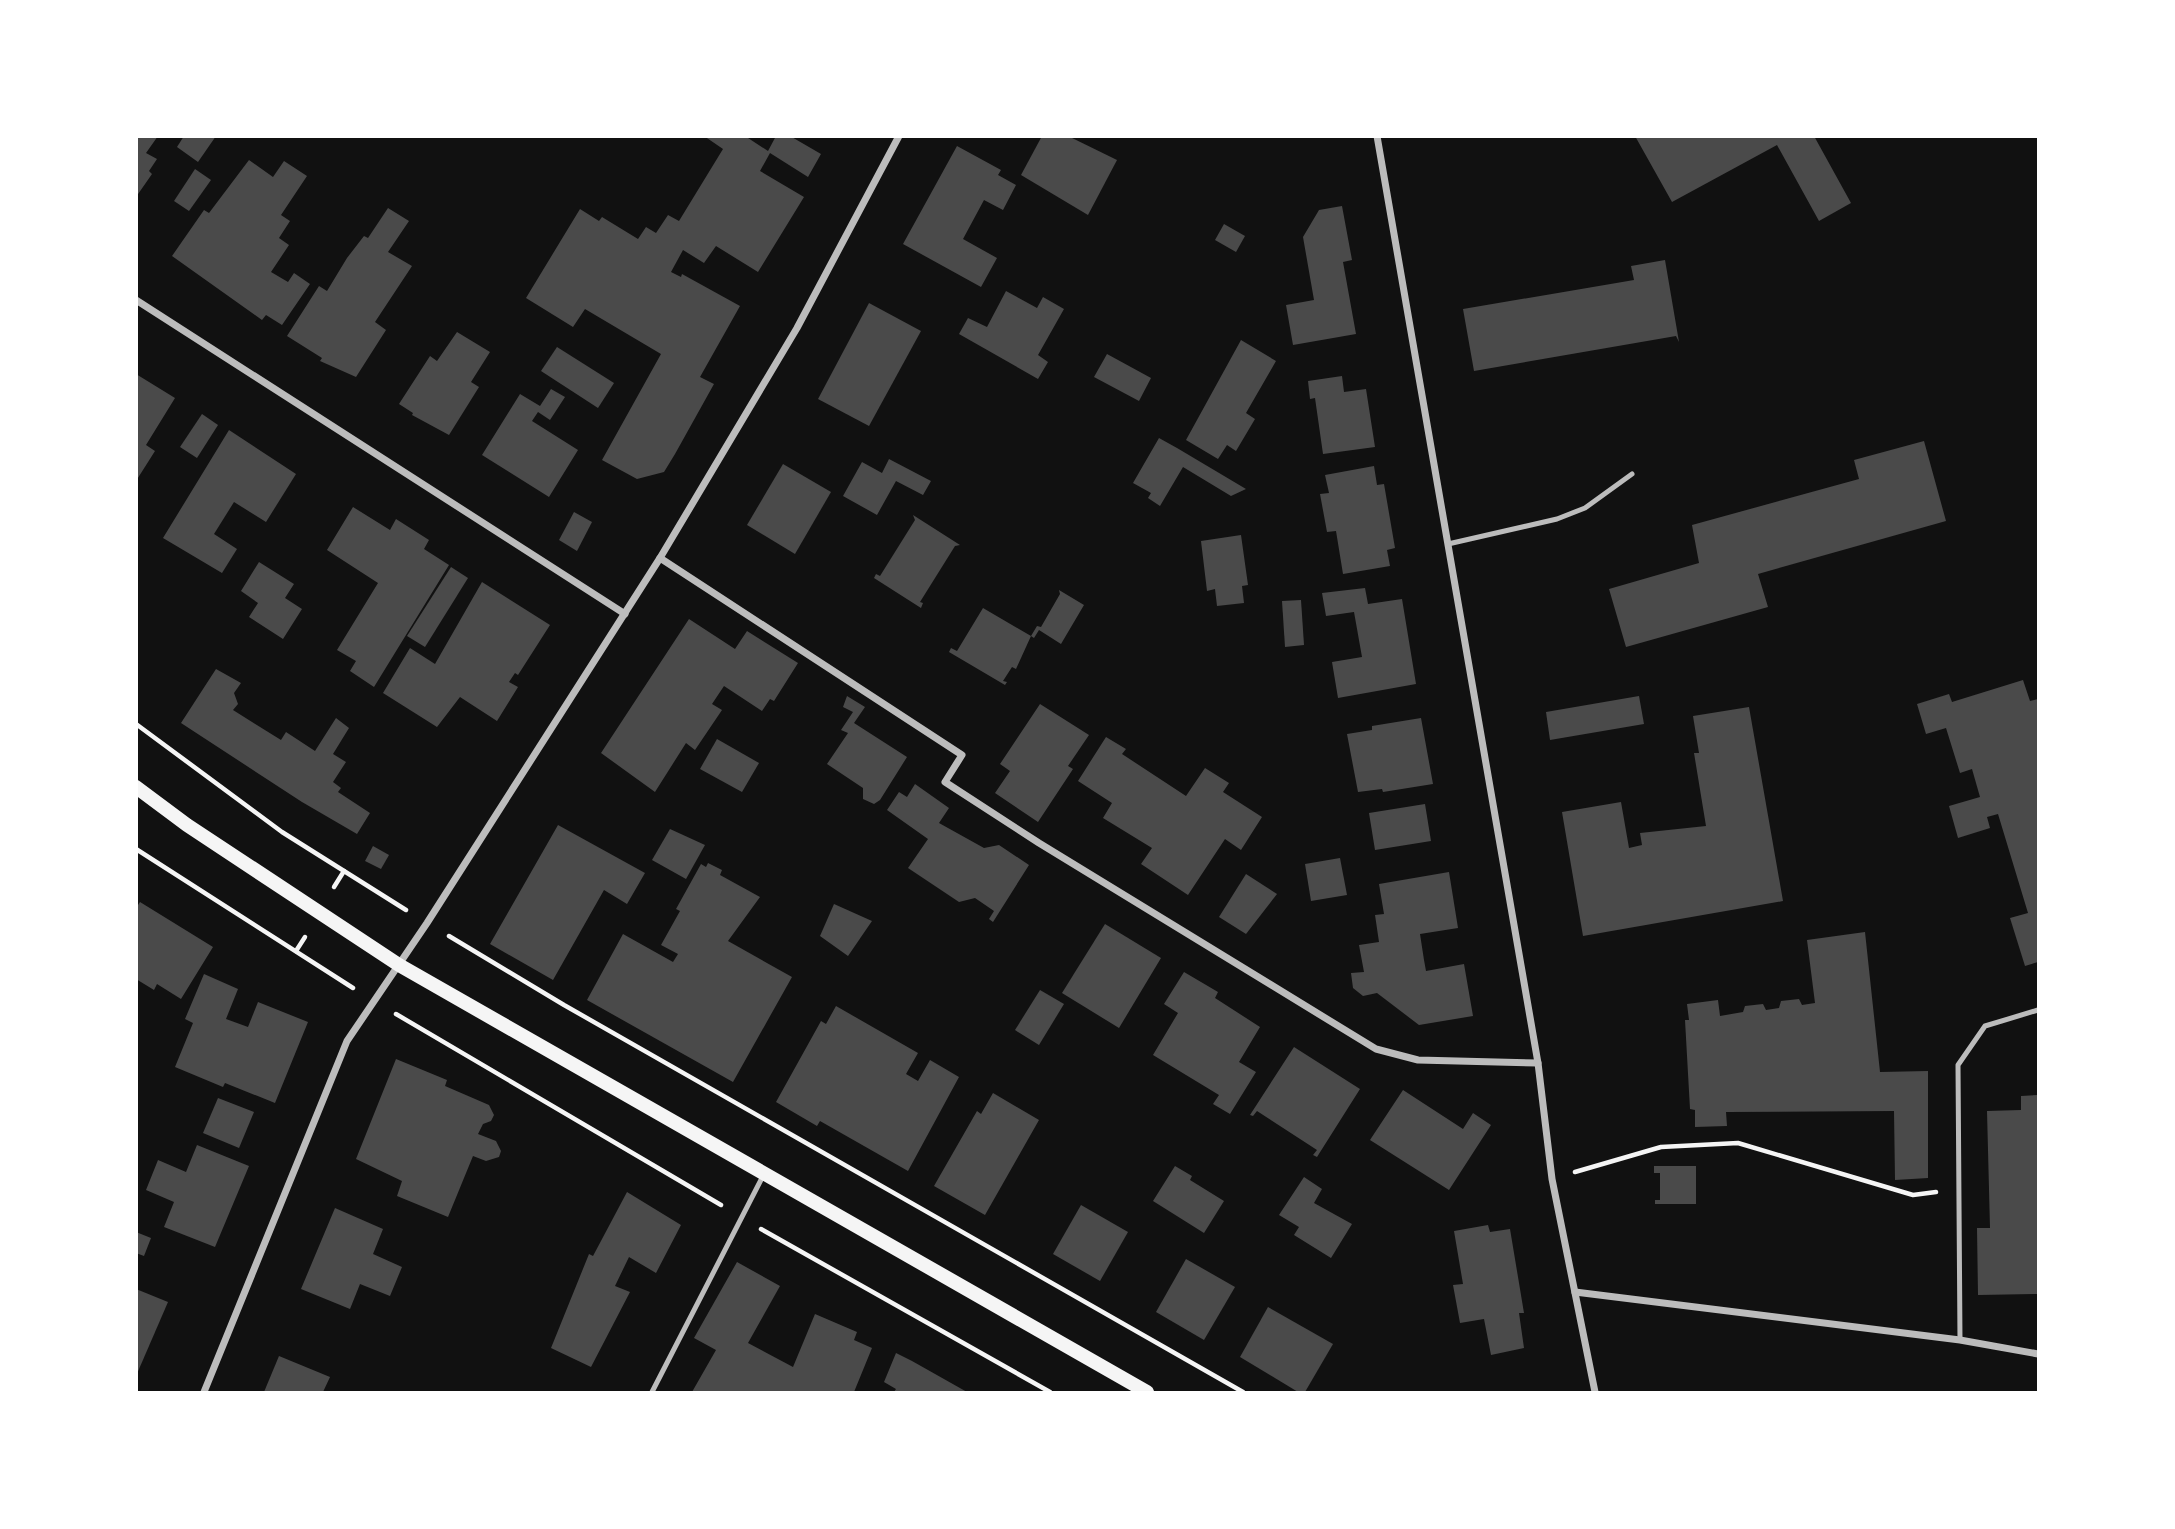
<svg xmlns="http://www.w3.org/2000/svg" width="2175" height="1529" font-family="'PT Serif',serif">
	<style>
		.building { fill: #4a4a4a }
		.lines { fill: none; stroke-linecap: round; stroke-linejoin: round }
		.path { stroke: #f5f5f5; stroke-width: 4.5 }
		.service { stroke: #bcbcbc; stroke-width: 5 }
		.minor { stroke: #bcbcbc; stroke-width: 7 }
		.secondary { stroke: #f5f5f5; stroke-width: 14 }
	</style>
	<rect width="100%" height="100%" fill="#111"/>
	<g class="building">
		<polygon points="136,136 158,136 146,153 157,159 149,171 152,174 136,197"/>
		<polygon points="184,136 216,136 198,162 177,147"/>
		<polygon points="704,136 745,136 768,151 776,136 790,136 821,154 808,177 770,153 760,171 804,197 758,272 716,246 704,263 683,250 671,272 681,277 682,274 740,306 700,377 714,384 675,454 664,472 637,479 602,460 661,354 585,309 573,327 526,298 580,209 599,221 602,217 638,239 646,227 656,233 668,215 679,221 723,149"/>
		<polygon points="1042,136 1068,136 1117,160 1088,215 1021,175"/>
		<polygon points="1635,136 1814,136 1851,203 1819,221 1777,145 1672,202"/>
		<polygon points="957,146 1001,170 998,175 1016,185 1003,210 984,200 963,239 997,258 981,287 903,244"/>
		<polygon points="249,160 273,177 284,161 307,176 281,215 290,221 279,238 289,245 271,272 288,282 294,273 310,284 282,325 266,315 262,320 172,256 204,210 209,213"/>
		<polygon points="195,169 211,180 189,211 174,201"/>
		<polygon points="1342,206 1352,260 1343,262 1356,334 1293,345 1286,305 1314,300 1303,237 1319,210"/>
		<polygon points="388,208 409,221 388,252 412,266 375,322 386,330 356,377 320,361 322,358 287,336 319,286 327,291 347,258 364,236 368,238"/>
		<polygon points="1224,224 1245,236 1236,252 1215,240"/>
		<polygon points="1665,260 1679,342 1676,336 1474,371 1463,309 1634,280 1631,266"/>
		<polygon points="1006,291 1037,308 1043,297 1064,309 1038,355 1048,362 1038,379 959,334 968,318 987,327"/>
		<polygon points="869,303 921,331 869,426 818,399"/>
		<polygon points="457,332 490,352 471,382 479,387 449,435 412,415 413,413 399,404 430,356 437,361"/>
		<polygon points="1241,340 1276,361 1246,413 1255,419 1236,451 1227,445 1218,459 1186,440"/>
		<polygon points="557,347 614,383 598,408 541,371"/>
		<polygon points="1107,354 1151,378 1139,401 1094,377"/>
		<polygon points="136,374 175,398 146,445 155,451 136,481"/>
		<polygon points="1342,376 1344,392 1366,389 1375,447 1323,454 1315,398 1310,399 1308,381"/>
		<polygon points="551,389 565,397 550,420 538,412 532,421 578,450 549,497 482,455 520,394 540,406"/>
		<polygon points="202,414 218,425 197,458 180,447"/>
		<polygon points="229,430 296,474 266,522 234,502 214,534 237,549 222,573 163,538"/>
		<polygon points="1159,438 1177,448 1246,489 1231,496 1183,467 1160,506 1148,498 1151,493 1133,483"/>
		<polygon points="1924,441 1946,521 1758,574 1768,607 1626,647 1609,589 1699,563 1692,525 1859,479 1854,460"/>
		<polygon points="889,459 931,481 923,495 896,481 877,515 843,496 862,462 882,473"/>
		<polygon points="783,464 831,492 795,554 747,525"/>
		<polygon points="1374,466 1377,485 1384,484 1395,548 1387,550 1390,566 1343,574 1336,531 1327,532 1320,494 1329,493 1325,475"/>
		<polygon points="353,507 390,530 396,519 429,540 424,549 449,565 374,687 350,671 356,661 337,650 378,583 327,550"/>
		<polygon points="574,512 592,522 577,551 559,540"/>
		<polygon points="913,515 960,545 955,546 920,602 923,603 921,608 874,578 876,574 880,576 915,520"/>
		<polygon points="1241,535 1248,585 1242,586 1244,603 1217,606 1215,589 1207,591 1201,541"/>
		<polygon points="259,562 294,584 285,598 302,609 283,639 249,617 258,603 241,591"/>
		<polygon points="451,567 468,578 425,647 407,636"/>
		<polygon points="482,582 550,625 518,675 515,673 509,682 518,687 497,721 460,697 437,727 383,693 410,648 435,664"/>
		<polygon points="1365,588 1368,604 1402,599 1416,684 1338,698 1332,662 1362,657 1354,612 1326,616 1322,593"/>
		<polygon points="1059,590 1084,605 1061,644 1039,630 1034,638 1031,636 1037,626 1041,627 1060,594"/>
		<polygon points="1301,600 1304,645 1285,647 1282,601"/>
		<polygon points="983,608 1031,636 1016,669 1012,667 1003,681 1007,682 1005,685 949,652 951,648 957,651"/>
		<polygon points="689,619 735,649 747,631 798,663 774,701 770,699 762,711 724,686 712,704 722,710 695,750 686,743 655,792 601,753"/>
		<polygon points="216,669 241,683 234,693 238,704 233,710 281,740 286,732 315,751 336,718 349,728 333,754 346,762 333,782 341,788 338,792 370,813 357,834 302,802 181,723"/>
		<polygon points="2023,680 2030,701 2038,699 2038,962 2025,966 2010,918 2028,913 1998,814 1987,817 1990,828 1958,838 1949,806 1980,797 1972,769 1960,773 1946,728 1926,734 1917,704 1949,694 1952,702"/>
		<polygon points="847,696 865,707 854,723 907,757 880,800 874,804 863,799 863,788 827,764 848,733 841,730 853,712 843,707"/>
		<polygon points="1639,696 1644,724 1550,740 1546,712"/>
		<polygon points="1040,704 1089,735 1068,766 1073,769 1038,822 995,793 1010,771 1000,764"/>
		<polygon points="1749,707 1783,901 1583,936 1562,812 1621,802 1629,848 1642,845 1640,833 1706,826 1694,753 1699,753 1693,716"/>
		<polygon points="1421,718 1433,784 1383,792 1382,789 1358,792 1347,734 1372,730 1372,726"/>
		<polygon points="1106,737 1126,749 1122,754 1186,796 1205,768 1229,783 1223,792 1262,817 1241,850 1225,839 1188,895 1141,864 1152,848 1103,818 1112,803 1078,781"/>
		<polygon points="717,739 759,763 742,792 700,769"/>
		<polygon points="915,784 949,808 939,823 984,848 999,845 1029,865 993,922 989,919 994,911 975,898 959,902 908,868 928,839 887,810 899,792 907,797"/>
		<polygon points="1425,804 1431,841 1375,850 1369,813"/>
		<polygon points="558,825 645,873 627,904 604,890 553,980 490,944"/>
		<polygon points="670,829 705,845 686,879 652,860"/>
		<polygon points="373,846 389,855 381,869 365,861"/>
		<polygon points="1340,858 1347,895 1311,901 1305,864"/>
		<polygon points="708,863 722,870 720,875 760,897 728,941 792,977 733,1082 587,1000 623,934 673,962 678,954 661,945 680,911 676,909 701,864 706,867"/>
		<polygon points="1449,872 1458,928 1420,934 1424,960 1426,971 1464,964 1473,1016 1419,1025 1377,993 1363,996 1353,988 1351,973 1364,972 1359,945 1379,942 1375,915 1384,914 1379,884"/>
		<polygon points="1246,874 1277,894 1246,934 1219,917"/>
		<polygon points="140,902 213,947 181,999 157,984 154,990 136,979 136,908"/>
		<polygon points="834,904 872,921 848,956 820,936"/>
		<polygon points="1105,924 1161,958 1119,1028 1062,993"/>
		<polygon points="1865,932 1880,1072 1928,1071 1928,1178 1895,1180 1894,1111 1726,1112 1727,1126 1695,1127 1695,1110 1690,1109 1685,1020 1689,1020 1687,1004 1718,1000 1720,1016 1743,1012 1745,1006 1763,1004 1766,1010 1779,1008 1781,1001 1799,999 1802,1005 1815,1003 1807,940"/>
		<polygon points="1184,972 1218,992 1215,998 1260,1027 1239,1062 1256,1072 1230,1114 1213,1104 1219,1095 1153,1055 1178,1013 1164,1004"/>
		<polygon points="204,974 238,989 226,1019 248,1027 258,1002 308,1022 275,1103 225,1083 223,1087 175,1067 193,1023 185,1019"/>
		<polygon points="1040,990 1064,1004 1039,1045 1015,1030"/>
		<polygon points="836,1006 918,1053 906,1074 918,1081 930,1060 959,1077 908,1171 820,1121 817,1126 776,1102 821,1021 826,1024"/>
		<polygon points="1294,1047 1360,1089 1317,1157 1313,1155 1317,1150 1257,1111 1253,1116 1250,1115"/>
		<polygon points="396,1059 447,1080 445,1086 489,1105 494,1115 491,1121 483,1124 478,1134 496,1141 501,1151 499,1157 486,1161 473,1156 448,1217 397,1196 402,1181 356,1159"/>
		<polygon points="1403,1090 1463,1129 1473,1113 1491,1125 1449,1190 1370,1140"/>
		<polygon points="993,1093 1039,1120 985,1215 934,1186 977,1111 981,1114"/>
		<polygon points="2038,1095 2038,1294 1978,1295 1977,1228 1990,1228 1987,1111 2021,1110 2021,1096"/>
		<polygon points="218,1098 254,1112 239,1148 203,1133"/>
		<polygon points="197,1145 249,1166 215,1247 164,1227 174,1202 146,1190 158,1160 186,1172"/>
		<polygon points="1175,1166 1192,1176 1190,1180 1224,1201 1204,1233 1153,1201"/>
		<polygon points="1654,1166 1696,1166 1696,1204 1655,1204 1655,1200 1660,1200 1660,1173 1654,1173"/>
		<polygon points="1304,1177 1322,1189 1314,1203 1352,1224 1331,1258 1294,1235 1299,1227 1279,1215"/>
		<polygon points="627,1192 681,1225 656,1273 629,1257 615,1286 630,1292 591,1367 551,1348 589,1254 593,1256"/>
		<polygon points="1081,1205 1128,1232 1100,1281 1053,1254"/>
		<polygon points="335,1208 383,1229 373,1254 402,1267 390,1296 360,1284 350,1309 301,1289"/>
		<polygon points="1488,1225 1490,1232 1510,1229 1524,1313 1519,1313 1524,1348 1491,1355 1484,1319 1460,1323 1453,1285 1463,1284 1454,1231"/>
		<polygon points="136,1232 151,1238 144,1256 136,1253"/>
		<polygon points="1186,1259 1235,1287 1204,1340 1156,1312"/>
		<polygon points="737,1262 780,1286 748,1343 793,1367 815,1314 857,1332 854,1340 872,1348 854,1392 692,1392 716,1350 694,1338"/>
		<polygon points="136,1289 168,1302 136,1376"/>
		<polygon points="1268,1307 1333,1344 1305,1392 1298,1392 1240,1357"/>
		<polygon points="896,1353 912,1361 967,1392 894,1392 896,1389 884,1382"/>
		<polygon points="279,1356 330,1377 323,1392 264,1392"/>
	</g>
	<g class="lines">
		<g class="path">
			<polyline points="136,724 282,832 406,910"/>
			<polyline points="136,849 353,988"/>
			<polyline points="334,887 344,871"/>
			<polyline points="449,936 564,1005 1243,1392"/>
			<polyline points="296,951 305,937"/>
			<polyline points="396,1014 721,1205"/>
			<polyline points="1575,1172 1661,1147 1738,1143 1913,1195 1936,1192"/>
			<polyline points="761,1229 1050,1392"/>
		</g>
		<g class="service">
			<polyline points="1448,544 1557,519 1585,508 1632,474"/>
			<polyline points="1960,1340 1958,1065 1985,1026 2038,1010"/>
			<polyline points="652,1392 764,1174"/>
		</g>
		<g class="minor">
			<polyline points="1377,136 1538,1063 1552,1179 1595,1392"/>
			<polyline points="136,300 625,614"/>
			<polyline points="660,558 962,755 945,782 1039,843 1376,1049 1418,1060 1538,1063"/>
			<polyline points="1575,1292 1960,1340 2038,1354"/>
			<polyline points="204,1392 347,1041 427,923 660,558 797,328 899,136"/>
		</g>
		<polyline class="secondary" points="136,787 187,825 399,965 1147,1392"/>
	</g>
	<rect width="2175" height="1529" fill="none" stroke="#ffffff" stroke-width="276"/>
</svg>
